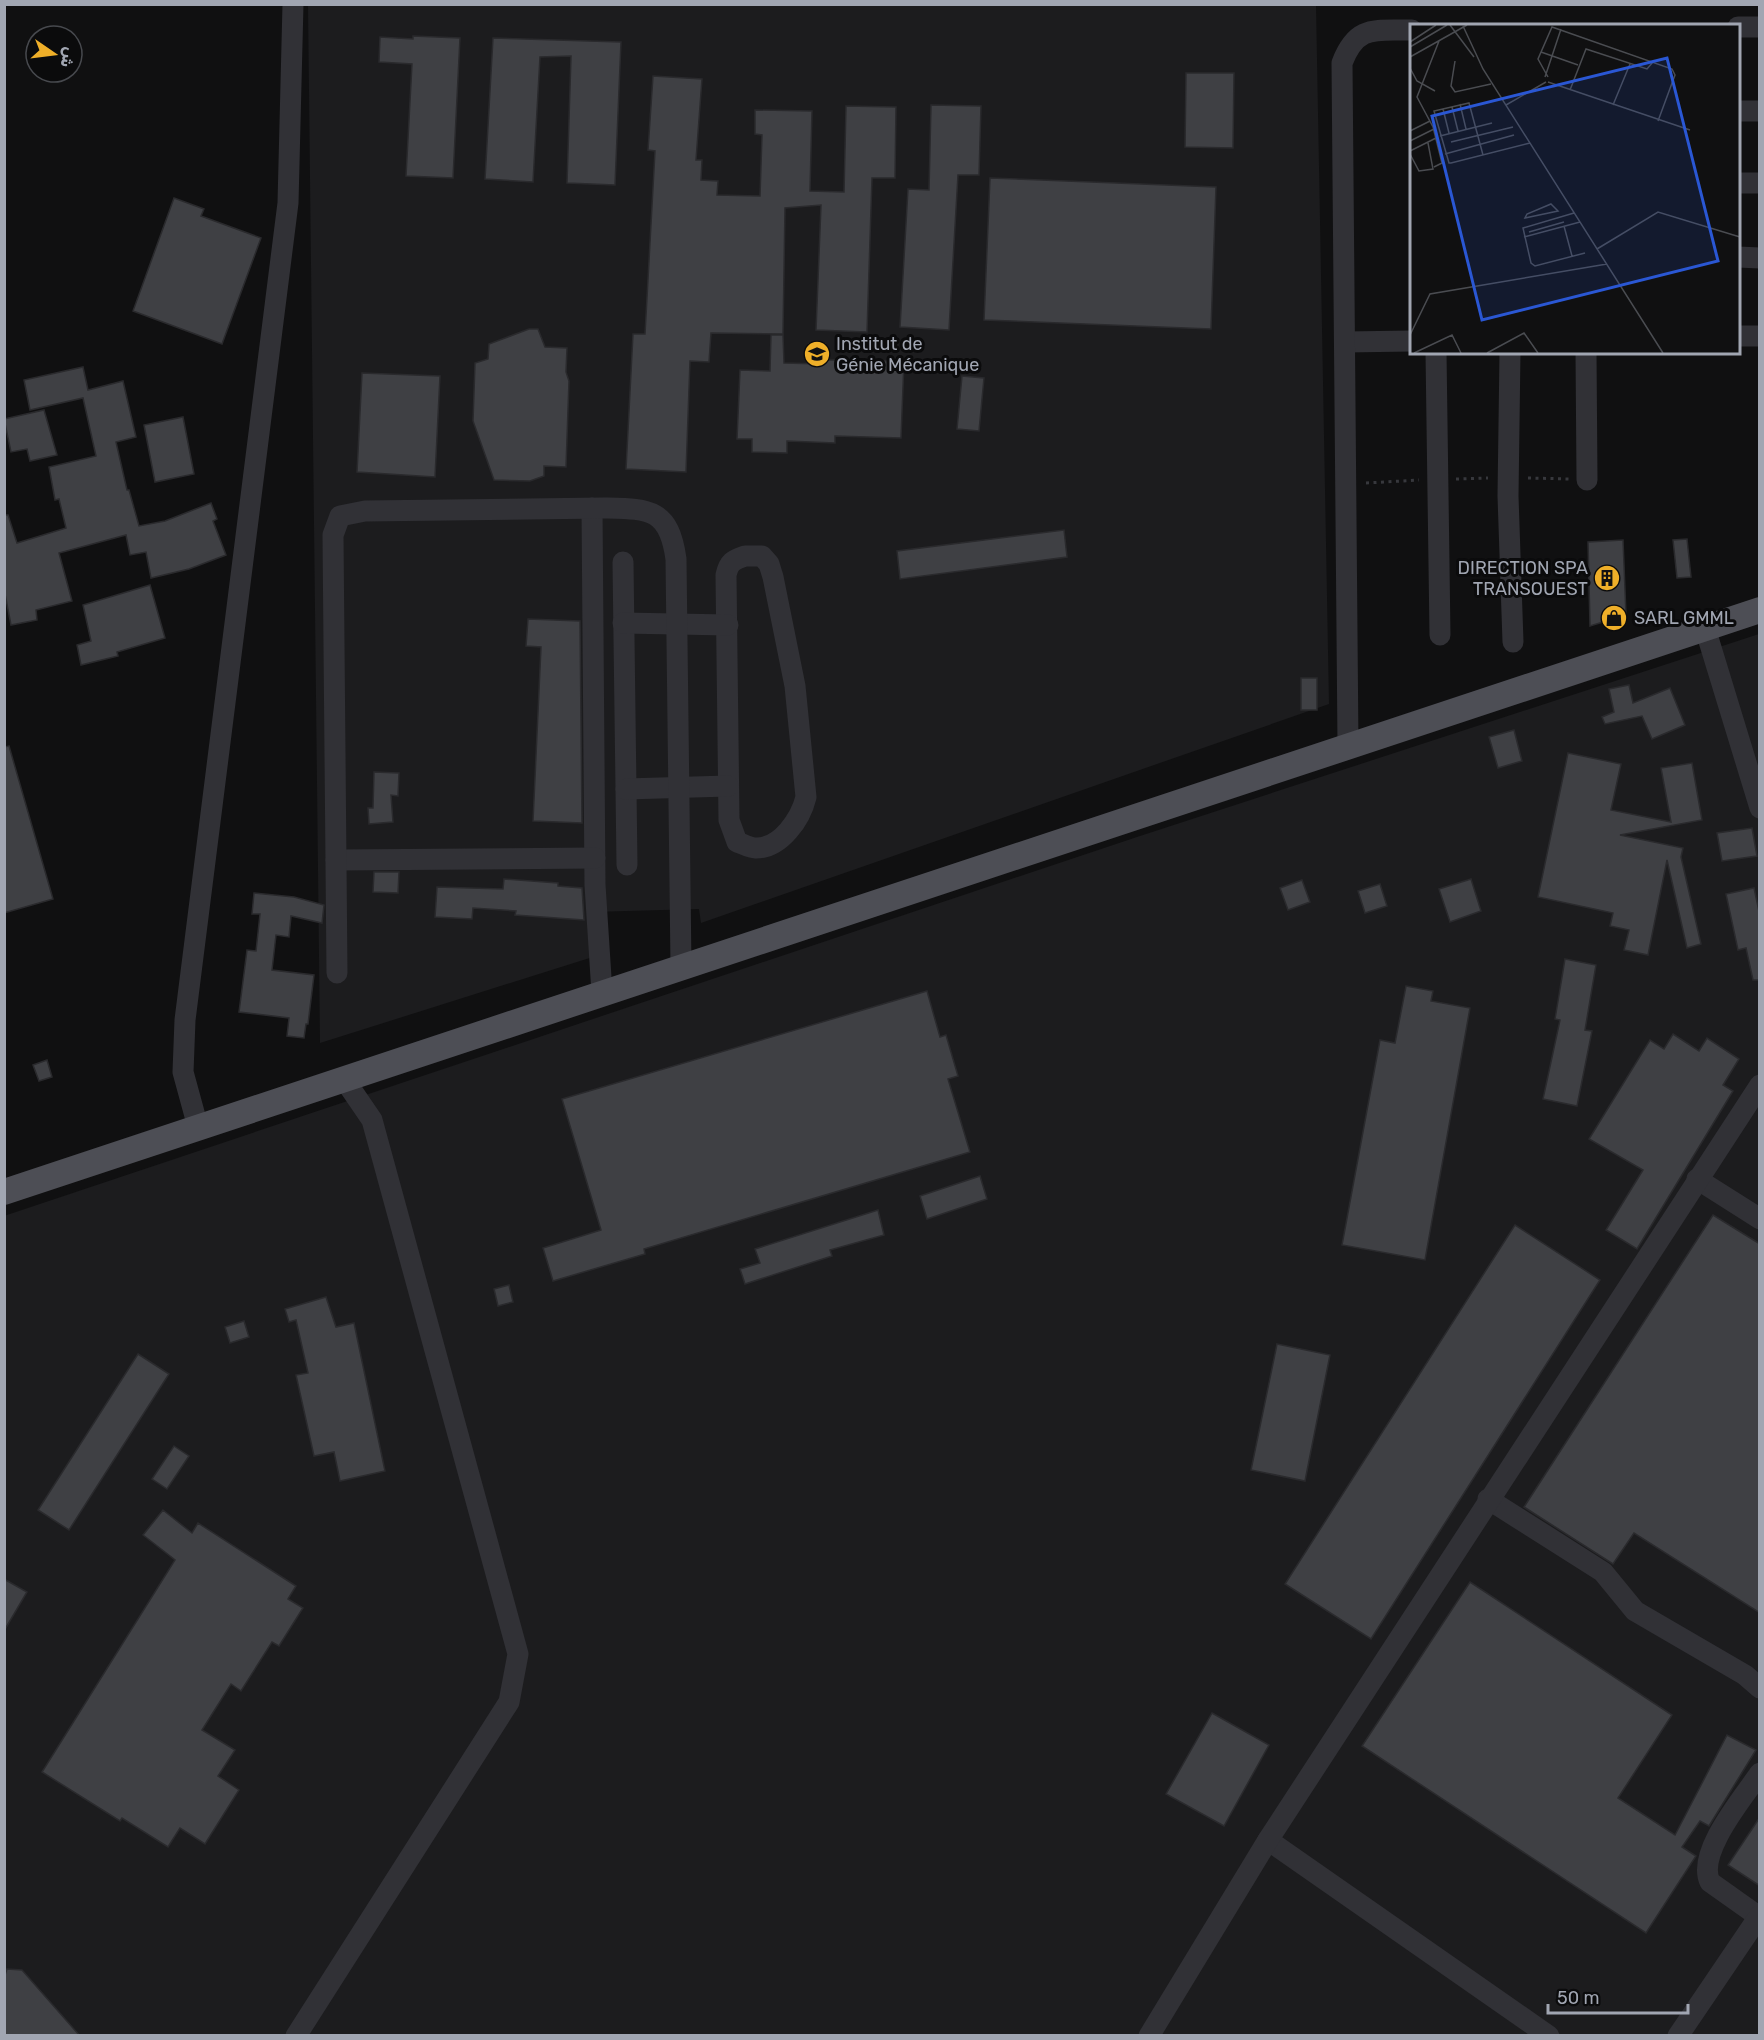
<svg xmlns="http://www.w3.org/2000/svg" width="1764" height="2040" font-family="Rubik,'Noto Naskh Arabic',sans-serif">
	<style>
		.built { fill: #1c1c1e }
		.building { fill: #3f4044; stroke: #2a2a2d; stroke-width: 1.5 }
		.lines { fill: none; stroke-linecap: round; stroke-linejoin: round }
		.path { stroke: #37383d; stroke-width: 3; stroke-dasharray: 3 4.5; stroke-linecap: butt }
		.minor { stroke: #313136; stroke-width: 21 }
		.major { stroke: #4d4e55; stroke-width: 26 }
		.labels { text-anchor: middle; stroke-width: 6; stroke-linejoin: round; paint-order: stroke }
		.poi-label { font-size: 18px; fill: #a1a6b2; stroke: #0b0b0c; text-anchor: start }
		.inset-road { fill: none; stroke: #4a4c51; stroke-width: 1.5 }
		.view { fill: #2a57d4; fill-opacity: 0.15; stroke: #2a57d4; stroke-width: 3 }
		.inset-edge { fill: none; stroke: #a1a6b2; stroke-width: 3 }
	</style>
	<rect width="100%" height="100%" fill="#101011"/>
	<g class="built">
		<polygon points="308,5 1316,5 1329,704 701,923 699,909 591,912 596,956 320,1043"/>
		<polygon points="1759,634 1759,2035 5,2035 4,1216 1140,836"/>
	</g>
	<g class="building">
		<polygon points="413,36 460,38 453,178 406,176 412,64 379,62 380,37 413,39"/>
		<polygon points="493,38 621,42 615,185 567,183 571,56 540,57 533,182 485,179"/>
		<polygon points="1186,73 1234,73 1233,148 1185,147"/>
		<polygon points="653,76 702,79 696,160 702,160 701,180 718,181 717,195 760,196 762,135 755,134 755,110 812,111 810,191 844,192 846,106 896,107 895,178 872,178 867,332 816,330 821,205 785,208 783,334 711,333 709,362 690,361 686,472 626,469 633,334 645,334 655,151 648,150"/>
		<polygon points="931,105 981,106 979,175 958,175 949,330 900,327 908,189 929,190"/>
		<polygon points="990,178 1216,187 1211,329 984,320"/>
		<polygon points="174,198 204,209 201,216 261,238 222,344 133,311"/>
		<polygon points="529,329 538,329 545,347 567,348 566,372 569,381 566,467 544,466 544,476 530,481 494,480 473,421 475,363 488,359 489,344"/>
		<polygon points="771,335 783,335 784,363 823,364 823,360 853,360 904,361 901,438 835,436 835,443 787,441 787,453 752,452 752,439 737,439 740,370 770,371"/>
		<polygon points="83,367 88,390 123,381 136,437 116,442 127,490 129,490 139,526 165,521 211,503 217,519 213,521 226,555 189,569 151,578 146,552 130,555 126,535 59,553 72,601 36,610 37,620 11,625 4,589 4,515 8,515 17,543 66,528 59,499 55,500 49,467 96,456 83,398 30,410 24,380"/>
		<polygon points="362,373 440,376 435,477 357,472"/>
		<polygon points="962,376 984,378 979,431 957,429"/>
		<polygon points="44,410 57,455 30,461 27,449 11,452 4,419"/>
		<polygon points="183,417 194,474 155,482 144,425"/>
		<polygon points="1064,530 1067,557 900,579 897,551"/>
		<polygon points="1687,539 1691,577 1677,578 1673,540"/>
		<polygon points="1623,540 1626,615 1590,626 1588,542"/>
		<polygon points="150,585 165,638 117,652 118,656 81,665 77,645 91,641 83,605"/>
		<polygon points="528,619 580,621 582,823 533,821 541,647 526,646"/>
		<rect x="1301" y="678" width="16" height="32"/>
		<polygon points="1629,685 1633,703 1670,688 1685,725 1652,739 1642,716 1605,724 1602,717 1614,712 1609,689"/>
		<polygon points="1514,730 1522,761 1498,768 1489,737"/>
		<polygon points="9,746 53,899 4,913 4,747"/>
		<polygon points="1568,753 1621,764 1611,810 1671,822 1661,768 1692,763 1702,820 1620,835 1683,848 1681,857 1701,944 1687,948 1667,860 1648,955 1624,950 1629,930 1610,926 1613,913 1538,897"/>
		<polygon points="374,772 399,773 398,796 391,795 393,822 369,824 368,808 373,808"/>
		<polygon points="1752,828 1757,856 1722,861 1717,833"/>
		<polygon points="374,872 399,872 398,893 373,892"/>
		<polygon points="504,879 558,883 558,886 582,888 584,920 515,915 516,911 473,908 472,919 435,917 437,887 503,889"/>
		<polygon points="1471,879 1481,911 1450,922 1439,889"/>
		<polygon points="1302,880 1310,902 1288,910 1280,888"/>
		<polygon points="1380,884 1387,906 1365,913 1358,891"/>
		<polygon points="1754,888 1760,916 1760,980 1753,980 1746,948 1738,950 1726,894"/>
		<polygon points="254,893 294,897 324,905 322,923 291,916 289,937 276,935 272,970 314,975 308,1024 306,1024 304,1038 287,1036 289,1018 239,1012 247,950 256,951 260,914 252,914"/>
		<polygon points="1565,959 1596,965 1585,1030 1592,1031 1577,1106 1543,1099 1560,1020 1555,1019"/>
		<polygon points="1406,986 1433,991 1431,1001 1470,1008 1425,1260 1342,1245 1380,1040 1395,1043"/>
		<polygon points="927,991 940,1037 946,1035 958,1076 948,1079 970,1152 644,1249 645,1254 553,1281 543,1248 601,1230 562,1099"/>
		<polygon points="1673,1034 1699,1051 1707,1038 1739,1059 1723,1085 1733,1091 1637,1249 1606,1230 1643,1170 1589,1139 1650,1040 1664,1049"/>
		<polygon points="47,1060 52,1077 39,1081 33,1065"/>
		<polygon points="980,1176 987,1199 927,1219 920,1196"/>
		<polygon points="878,1210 884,1235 830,1250 832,1256 745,1284 740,1269 760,1263 755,1249"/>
		<polygon points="1713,1215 1760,1244 1760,1613 1634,1533 1613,1564 1524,1507"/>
		<polygon points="1515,1225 1600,1280 1371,1639 1285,1584"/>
		<polygon points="509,1285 513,1302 498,1306 494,1289"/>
		<polygon points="326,1297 336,1327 354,1323 385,1471 340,1481 334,1452 314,1456 296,1375 308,1373 296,1320 289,1322 285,1309"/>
		<polygon points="244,1321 249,1337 230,1343 225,1327"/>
		<polygon points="1277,1344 1330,1355 1305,1481 1251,1470"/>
		<polygon points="138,1354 169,1374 69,1530 38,1510"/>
		<polygon points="174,1446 189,1456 167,1489 152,1479"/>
		<polygon points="163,1510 192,1533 198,1523 296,1586 288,1599 303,1608 279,1646 272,1642 241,1691 231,1684 202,1730 235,1750 218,1776 239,1790 205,1844 180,1828 168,1847 122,1818 120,1821 42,1772 175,1560 143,1535"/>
		<polygon points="4,1579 27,1592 4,1631"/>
		<polygon points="1470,1582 1672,1715 1618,1798 1675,1835 1727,1735 1756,1750 1709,1826 1700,1821 1682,1847 1696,1856 1646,1933 1362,1746"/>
		<polygon points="1212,1713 1269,1745 1224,1826 1166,1794"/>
		<polygon points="1760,1817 1760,1886 1728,1865"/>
		<polygon points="7,1969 22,1970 80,2036 4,2036 4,1978"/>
	</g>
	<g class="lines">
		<g class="path">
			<polyline points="1528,478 1569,479"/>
			<polyline points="1456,479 1488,478"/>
			<polyline points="1366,483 1419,480"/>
		</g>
		<g class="minor">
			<polyline points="1738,27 1760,27"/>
			<polyline points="1738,111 1760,111"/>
			<polyline points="1738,183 1760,183"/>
			<polyline points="1738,257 1760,258"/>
			<polyline points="1738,336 1760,336"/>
			<polyline points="1345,342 1412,341"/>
			<polyline points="1436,352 1440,635"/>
			<polyline points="1510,352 1508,496 1513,642"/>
			<polyline points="1586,352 1587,480"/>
			<polyline points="592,508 595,885 602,993"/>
			<path d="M745,556H762L769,564L773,577L795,686L806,797C801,818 781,849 755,848C750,848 743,844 737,842L729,820L726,575C729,562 733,560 745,556Z"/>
			<polyline points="623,562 627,865"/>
			<polyline points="623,623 728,625"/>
			<polyline points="1705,628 1760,808"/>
			<path d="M1348,746L1342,63C1357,24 1375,31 1412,30"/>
			<polyline points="626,789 728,786"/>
			<polyline points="336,860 595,858"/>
			<path d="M337,973L333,535L340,516L365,511L604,508C649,509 669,508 676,559L681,967"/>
			<polyline points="198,1127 183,1072 185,1020 288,203 293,4"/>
			<polyline points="1697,1179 1760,1219"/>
			<polyline points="1488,1499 1603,1572 1635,1611 1745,1675 1760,1688"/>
			<polyline points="1268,1840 1549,2036"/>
			<path d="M1758,1916L1710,1882C1696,1853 1743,1798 1760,1773"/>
			<polyline points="296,2036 509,1702 518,1654 372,1120 344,1079"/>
			<polyline points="1149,2036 1268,1840 1760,1085"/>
			<polyline points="1678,2036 1760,1915"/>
		</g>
		<polyline class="major" points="4,1192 1760,610"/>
	</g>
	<defs>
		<g id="university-disc" transform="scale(1.35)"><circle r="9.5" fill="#efaf29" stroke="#0b0b0c"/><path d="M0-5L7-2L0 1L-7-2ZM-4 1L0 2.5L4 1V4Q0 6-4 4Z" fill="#111"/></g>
		<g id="building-disc" transform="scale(1.35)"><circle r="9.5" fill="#efaf29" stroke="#0b0b0c"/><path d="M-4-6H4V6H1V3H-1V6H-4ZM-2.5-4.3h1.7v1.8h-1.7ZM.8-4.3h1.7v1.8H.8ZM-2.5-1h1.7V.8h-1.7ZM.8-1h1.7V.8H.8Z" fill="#111"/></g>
		<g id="shop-disc" transform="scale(1.35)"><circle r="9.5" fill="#efaf29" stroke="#0b0b0c"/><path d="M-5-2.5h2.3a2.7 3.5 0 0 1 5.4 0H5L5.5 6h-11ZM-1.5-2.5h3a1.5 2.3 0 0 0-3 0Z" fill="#111"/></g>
	</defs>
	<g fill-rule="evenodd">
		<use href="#university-disc" x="817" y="354"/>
		<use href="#building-disc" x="1607" y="578"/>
		<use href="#shop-disc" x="1614" y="618"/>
	</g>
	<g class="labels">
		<g class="poi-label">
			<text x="836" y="350">Institut de<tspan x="836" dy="21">Génie Mécanique</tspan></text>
			<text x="1588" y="574" text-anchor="end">DIRECTION SPA<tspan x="1588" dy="21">TRANSOUEST</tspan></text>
			<text x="1634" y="624">SARL GMML</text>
		</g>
	</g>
	<g transform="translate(1410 24)">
		<rect width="330" height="330" fill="#101011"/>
		<path class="inset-road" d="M40,1L64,33M53,2L73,45L253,329M0,18L26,1M0,23L37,1M131,28L168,41M0,33L57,1M45,37L41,62L45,68L81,60M0,44L7,57L25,67M135,53L151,5M138,53L128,35L142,3L262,45L265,51L248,97M138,58L280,106M160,66L176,25L237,45L243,38M50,80L56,105M96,81L136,58M203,81L220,40M42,83L48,107M33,85L39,109M0,107L20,97M30,112L82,99M0,117L24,105M41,118L103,103M0,127L26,114M0,130L9,147L23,145L18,119M35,130L104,111M73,131L59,79L24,87L39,139H41L120,119M24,143L32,139L23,103L7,73L29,17M141,180L148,187L115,194L117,190ZM164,189L113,204L121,239L125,242L175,229M154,202L162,232M119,208L154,198M114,213L170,198M187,225L248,188L330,213M0,311L20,270L197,240M4,329L42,311L51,329M77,329L114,309L128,329"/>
		<path class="view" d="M257,34L308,237L72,296L22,92Z"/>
		<rect width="330" height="330" class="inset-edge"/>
	</g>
	<rect width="1764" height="2040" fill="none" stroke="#a1a6b2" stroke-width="12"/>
	<g transform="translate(54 54) rotate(104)"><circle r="28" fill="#0b0b0c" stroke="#47494e" stroke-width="1.5"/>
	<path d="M0-4.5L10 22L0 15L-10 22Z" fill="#efaf29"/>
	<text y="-9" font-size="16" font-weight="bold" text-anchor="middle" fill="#a1a6b2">ش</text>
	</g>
	<path d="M1548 2004v9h140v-9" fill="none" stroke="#a1a6b2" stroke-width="3"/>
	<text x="1557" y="2004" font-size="18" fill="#a1a6b2" stroke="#0b0b0c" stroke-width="4.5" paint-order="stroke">50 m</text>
</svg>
